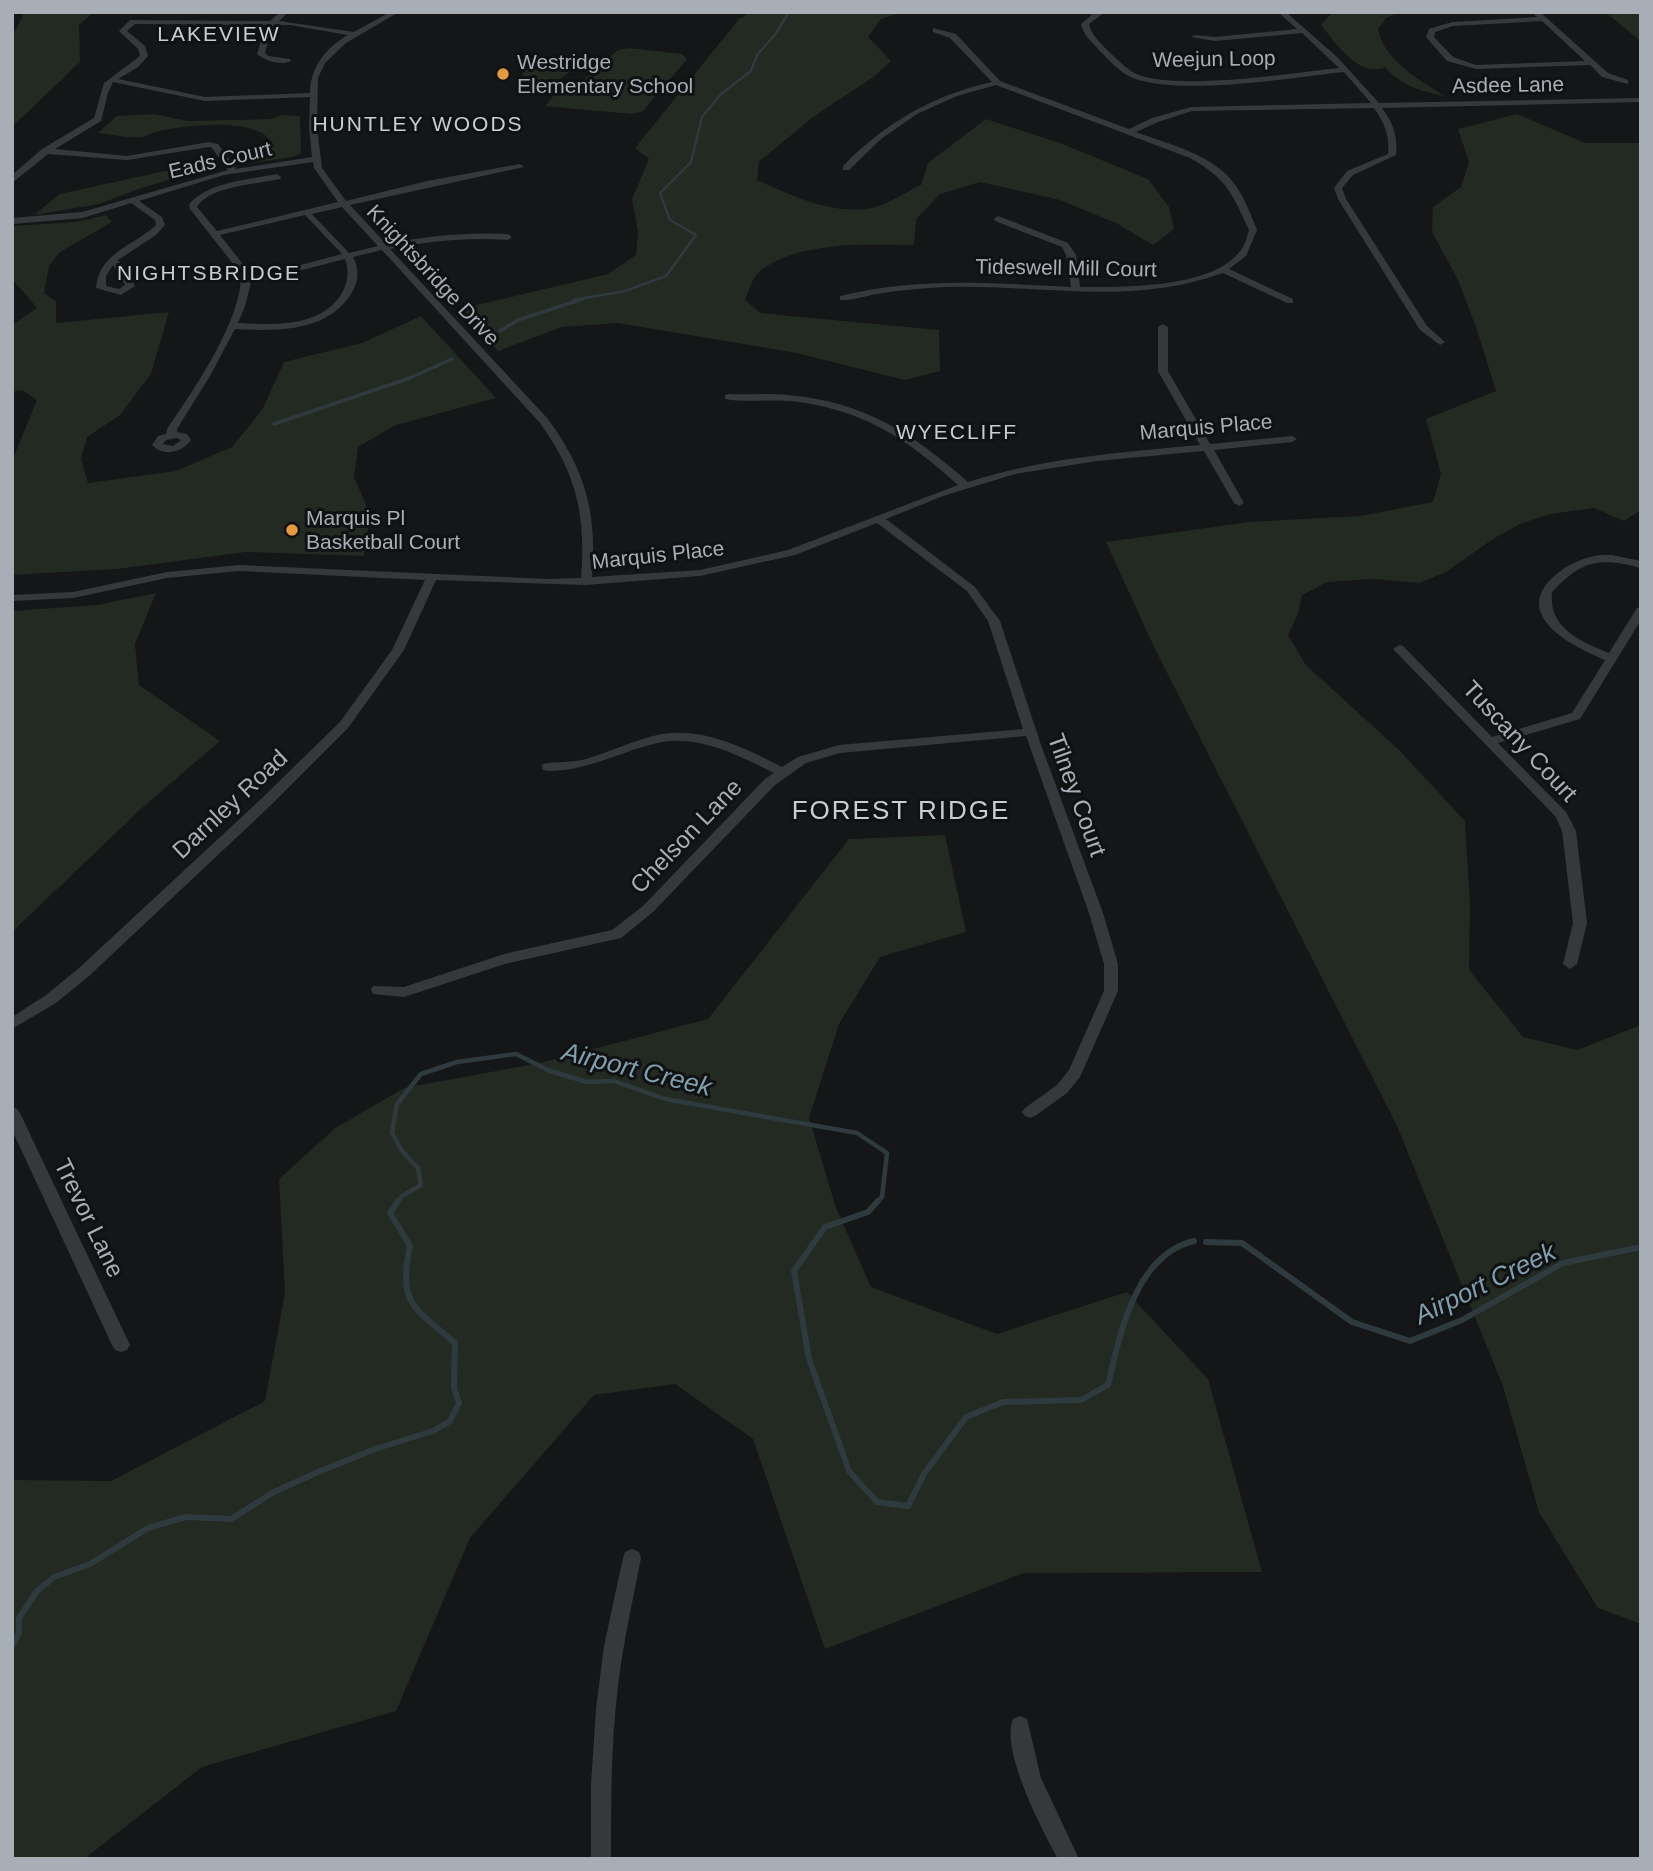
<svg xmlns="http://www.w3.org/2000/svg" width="1653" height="1871" font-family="Helvetica,sans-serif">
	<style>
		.green { fill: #222a22 }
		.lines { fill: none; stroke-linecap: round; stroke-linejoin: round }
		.stream-far3 { stroke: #2f3a3f; stroke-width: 2.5 }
		.stream-far2 { stroke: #2f3a3f; stroke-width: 3.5 }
		.stream-far1 { stroke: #2f3a3f; stroke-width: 4.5 }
		.stream { stroke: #2f3a3f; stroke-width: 6 }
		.minor { fill: #37383c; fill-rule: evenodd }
		.poi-dot { fill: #e59a3f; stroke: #101112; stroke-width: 2.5 }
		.labels { text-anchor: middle; stroke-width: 6; stroke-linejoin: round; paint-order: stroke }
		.far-neighbourhood-label { font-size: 21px; letter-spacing: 2px; fill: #c9cdd3; stroke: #101112 }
		.far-street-label { font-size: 21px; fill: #a8aeb6; stroke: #101112 }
		.far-poi-label { font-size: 21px; fill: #a8aeb6; stroke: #101112; text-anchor: start }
		.street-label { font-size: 24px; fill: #a8aeb6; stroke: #101112 }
		.neighbourhood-label { font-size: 26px; letter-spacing: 2px; fill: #c9cdd3; stroke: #101112 }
		.water-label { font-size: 26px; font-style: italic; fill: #819faf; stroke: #101112 }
	</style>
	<rect width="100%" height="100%" fill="#151617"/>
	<g class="green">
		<polygon points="20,12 94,12 79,25 80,62 12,127 12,37 23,15"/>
		<path d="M751,12H903L881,19L868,37L891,61L872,78L813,117L759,162L757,180C790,195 828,213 866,209C884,207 905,192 921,185L928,163L986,119L1060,143L1148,179L1169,207L1174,229L1153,245L1116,223L1060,200L980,182L940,194L916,219L914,245C867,244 799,241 760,271C753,276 749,291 745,300L760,313L939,330L940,371L905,380L797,353L617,323L562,327L498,351L460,309L608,274L636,255L638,232L632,199L649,159L635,148L739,19Z"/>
		<path d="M1333,12H1400L1386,18L1378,29C1384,60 1420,81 1445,96C1422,92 1400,85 1385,67C1359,79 1335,42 1321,25Z"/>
		<polygon points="1605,12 1641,12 1641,42 1638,39"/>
		<polygon points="629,48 682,54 687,59 643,111 632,114 545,106 556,93 582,81 618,50"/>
		<polygon points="530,63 570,67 573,69 559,80 534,87 522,79 524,70"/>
		<path d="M155,114L187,121L272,119L282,115L300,116L301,153L293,157L252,163L247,154L265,151L262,145L272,143C257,115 177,126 152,133C150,134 144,137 142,137C129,139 111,134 98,133L117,116Z"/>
		<polygon points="1517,114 1585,143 1641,143 1641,510 1624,521 1594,508 1551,514 1522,523 1493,539 1446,572 1420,583 1372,579 1327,582 1302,595 1298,614 1288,635 1305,664 1399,750 1465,821 1470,904 1469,970 1523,1037 1577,1050 1641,1025 1641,1624 1598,1608 1539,1512 1503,1386 1397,1126 1154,647 1106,542 1249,522 1360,516 1433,502 1441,474 1426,419 1496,391 1477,330 1458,280 1432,232 1433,207 1461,187 1469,162 1458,129"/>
		<polygon points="201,163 204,170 141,188 99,204 34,215 60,194"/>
		<polygon points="106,215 112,222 60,252 49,266 44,293 56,301 56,323 169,312 151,374 120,415 87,437 81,459 88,483 176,471 232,447 262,410 284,362 362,343 421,316 496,398 396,425 358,447 354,477 370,514 364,556 246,552 117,569 12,575 12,461 37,400 22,390 12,392 12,325 37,308 12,279 12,226 76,222"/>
		<polygon points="156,593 135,644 139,685 220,741 143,807 12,932 12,611 97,605"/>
		<polygon points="945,835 966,932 880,957 839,1024 809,1118 836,1208 871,1287 997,1334 1127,1292 1208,1379 1262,1572 1024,1573 825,1649 753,1439 675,1384 594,1395 470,1538 396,1711 202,1767 84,1859 12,1859 12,1480 111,1481 265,1401 285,1293 279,1179 334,1129 404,1088 540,1063 708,1019 849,839"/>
	</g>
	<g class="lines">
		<polyline class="stream-far3" points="573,300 625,291 666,276 696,235 670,220 660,193 691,162 702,117 721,94 751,71 757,55 775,35 789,12"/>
		<g class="stream-far2">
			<polyline points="500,331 518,320 583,299"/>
			<polyline points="274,424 410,378 452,359"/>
		</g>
		<polyline class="stream-far1" points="397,1203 402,1196 421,1185 418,1168 402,1151 392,1133 397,1104 421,1074 457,1062 516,1054 550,1071 587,1082 614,1081 665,1099 857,1133 887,1153 882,1197 876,1203"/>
		<g class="stream">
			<path d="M878,1201L868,1212L825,1227L794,1271L809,1359L849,1471L877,1502L908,1506L924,1474L966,1417L1003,1402L1081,1400L1108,1385C1120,1334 1135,1255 1194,1241"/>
			<polyline points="1206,1242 1242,1243 1352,1322 1410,1341 1462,1320 1563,1263 1641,1247"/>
			<path d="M12,1646L19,1633V1618L37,1591L54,1577L90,1564L148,1528L186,1517L231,1519L274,1492L318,1472L375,1449L433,1431L450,1421L459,1403L454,1388L455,1343C415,1308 397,1304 410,1246L390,1213L398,1201"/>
		</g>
		<g class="minor">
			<path d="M280,12H288L279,21L354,32L390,12H399L346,43L325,63L318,78L317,128L322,168L346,201L427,181L520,164L524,167L350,205L386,244C427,236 466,232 508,234L512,237L508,240C468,237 430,241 390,249L548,419C586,471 597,513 592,577L700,570L788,550L958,485C906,438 862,409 791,401C769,399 747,403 725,399V395L729,394C749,395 768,393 788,395C864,402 911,432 968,482C1043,458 1122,452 1200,445L1158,371V327L1163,324L1168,327V371L1210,444L1292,436L1297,439L1292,442L1214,450L1244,503L1239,506L1234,503L1204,451L1097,461L1015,474L943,496L886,519L975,587L1000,621L1041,745L1103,913L1118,964V991L1080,1077L1067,1093L1035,1116L1030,1118L1025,1116L1022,1112L1025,1108L1057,1085L1069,1070L1104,991V964L1089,913L1026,736L840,753L806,763L775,785L653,912L621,938L505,964L404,997L373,994L371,990L373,986L404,987L504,954L612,930L643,906L765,779L774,773C737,755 699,734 657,743C619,752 588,771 548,771L543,770L542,767L543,764C558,761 572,763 586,759C609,752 630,742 653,736C699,724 743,747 782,767L798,757L839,745L1023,729L988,621L967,591L877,523L795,555L700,576L586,585L436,580L404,650L348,728L270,806L89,976L56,1003L12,1029V1017L46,995L79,968L260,800L340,722L392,650L425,580L239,571L167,578L73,598L12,601V595L73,592L167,572L239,565L547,579L581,578C586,516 577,474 540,423L382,250L353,257C360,269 358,283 351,294C326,333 276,331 235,329L210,376L177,429V432L187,434L191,440C181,453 164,457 152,445L158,436L166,434L167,429C193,391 242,320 241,274L190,209L189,204C210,181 248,180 277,174L281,177L280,179C258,184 209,186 197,207L217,231L338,202L314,168L313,162L224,175L139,201L162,217L165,225L156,235L118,260L135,286L121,295L96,288C99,252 134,246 156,225L155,220L131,203L83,218L12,224V218L82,212L228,170L212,148L209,147L127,160L48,154L12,183V175L42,149L94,118L104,83L140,56L138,49L119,31L130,20L270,21ZM135,24L266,25L257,54C265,61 282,66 291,61L290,59L268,56L265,53L273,25H290L348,35C326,47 310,68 310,93L205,97L118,79L138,67L148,56L145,46L127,31ZM113,82L205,101L310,97L309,128L312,157L236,169L218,144L209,142L127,156L55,149L101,121L108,93ZM342,207L378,246L349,253L312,214ZM305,215L342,254L251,278L249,272L220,235ZM345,259C349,269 348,281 343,291C323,328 274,325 238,323L245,306L251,283ZM113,265L125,285L119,289L106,286V276ZM176,438L181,440L173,446L163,444L166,440Z"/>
			<path d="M1095,12H1105L1089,24C1091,35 1100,42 1107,50C1116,58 1125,68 1136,74C1175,91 1294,73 1339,68L1302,33L1215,41L1191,37L1195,35L1215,37L1297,29L1279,13L1286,12L1337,57L1379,103L1641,98V102L1382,108C1393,123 1398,136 1396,155L1353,175L1342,188L1346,199L1427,326L1445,342L1440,345L1420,330L1338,199L1334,188L1347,171L1388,154C1390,135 1384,123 1374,108L1192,111L1158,122L1136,132C1170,145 1214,154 1236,186C1245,199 1251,215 1257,230L1246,256L1229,269L1293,299V303H1287L1223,273C1127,307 1043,284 946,287C923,288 900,290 877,294C865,296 851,301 840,300V296C920,277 990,283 1071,287L1066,255L1062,247L995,221L994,219L998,216L1068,243L1076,255L1080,287C1123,287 1213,289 1241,250C1245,245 1247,237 1249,230C1232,193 1227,179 1190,158L996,85L957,96L917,114L881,139L849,170H843V166C885,123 933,95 992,82L950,38L933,32V28L956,34L1000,81L1129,129L1152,118L1191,107L1371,103L1344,72C1291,78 1179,96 1133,78C1120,73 1109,60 1099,50C1091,41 1084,36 1081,24Z"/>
			<path d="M1540,12L1608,73L1628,80V84L1602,77L1590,65L1476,69L1447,61L1426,37L1429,29L1452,22L1537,17L1533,13ZM1542,21L1585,61L1476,65L1453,57L1434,37L1435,32L1453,26Z"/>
			<path d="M1600,555H1612L1641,561V568C1599,557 1582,560 1552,592C1548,628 1580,641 1609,653L1637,608L1641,607V620L1580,719L1498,743L1566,812L1576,831L1587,923L1577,964L1570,969L1563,964L1573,923L1562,831L1556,817L1393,649L1399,645L1403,646L1492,737L1572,713L1605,660C1574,647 1512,617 1552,578C1566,565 1581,558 1600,555Z"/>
			<polygon points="12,1107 17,1109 20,1113 130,1345 127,1350 121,1352 115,1350 112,1345 12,1130"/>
			<path d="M632,1549L639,1552L641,1558C633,1600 623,1643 618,1686C611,1743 611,1801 611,1859H591V1784L596,1709L604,1646L623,1558L625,1552Z"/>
			<path d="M1020,1716L1027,1719L1041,1778L1079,1859H1058C1042,1830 1000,1750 1013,1719Z"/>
		</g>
	</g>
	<g class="poi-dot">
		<circle cx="503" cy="74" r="7"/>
		<circle cx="292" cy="530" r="7"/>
	</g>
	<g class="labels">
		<g class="far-neighbourhood-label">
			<text x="219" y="41">LAKEVIEW</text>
			<text x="418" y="131">HUNTLEY WOODS</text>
			<text x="209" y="280">NIGHTSBRIDGE</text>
			<text x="957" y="439">WYECLIFF</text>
		</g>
		<g class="far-street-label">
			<text transform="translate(1214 59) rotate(-1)" y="7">Weejun Loop</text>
			<text transform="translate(1508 85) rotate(-1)" y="7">Asdee Lane</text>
			<text transform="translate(220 160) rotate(-13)" y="7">Eads Court</text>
			<text transform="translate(1066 268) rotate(1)" y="7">Tideswell Mill Court</text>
			<text transform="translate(433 275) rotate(47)" y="7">Knightsbridge Drive</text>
			<text transform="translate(1206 427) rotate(-5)" y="7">Marquis Place</text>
			<text transform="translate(658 555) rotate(-6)" y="7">Marquis Place</text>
		</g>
		<g class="far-poi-label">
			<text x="517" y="69">Westridge<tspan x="517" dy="24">Elementary School</tspan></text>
			<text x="306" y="525">Marquis Pl<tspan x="306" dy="24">Basketball Court</tspan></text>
		</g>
		<g class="street-label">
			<text transform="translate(1520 741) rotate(47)" y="8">Tuscany Court</text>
			<text transform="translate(1077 795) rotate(70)" y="8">Tilney Court</text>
			<text transform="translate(230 804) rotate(-43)" y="8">Darnley Road</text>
			<text transform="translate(686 836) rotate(-46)" y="8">Chelson Lane</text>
			<text transform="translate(89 1218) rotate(64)" y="8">Trevor Lane</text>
		</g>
		<g class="neighbourhood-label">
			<text x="901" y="819">FOREST RIDGE</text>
		</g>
		<g class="water-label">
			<text transform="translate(637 1069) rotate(14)" y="9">Airport Creek</text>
			<text transform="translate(1485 1283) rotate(-26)" y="9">Airport Creek</text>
		</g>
	</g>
	<rect width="1653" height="1871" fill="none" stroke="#a8aeb6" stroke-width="28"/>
</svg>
